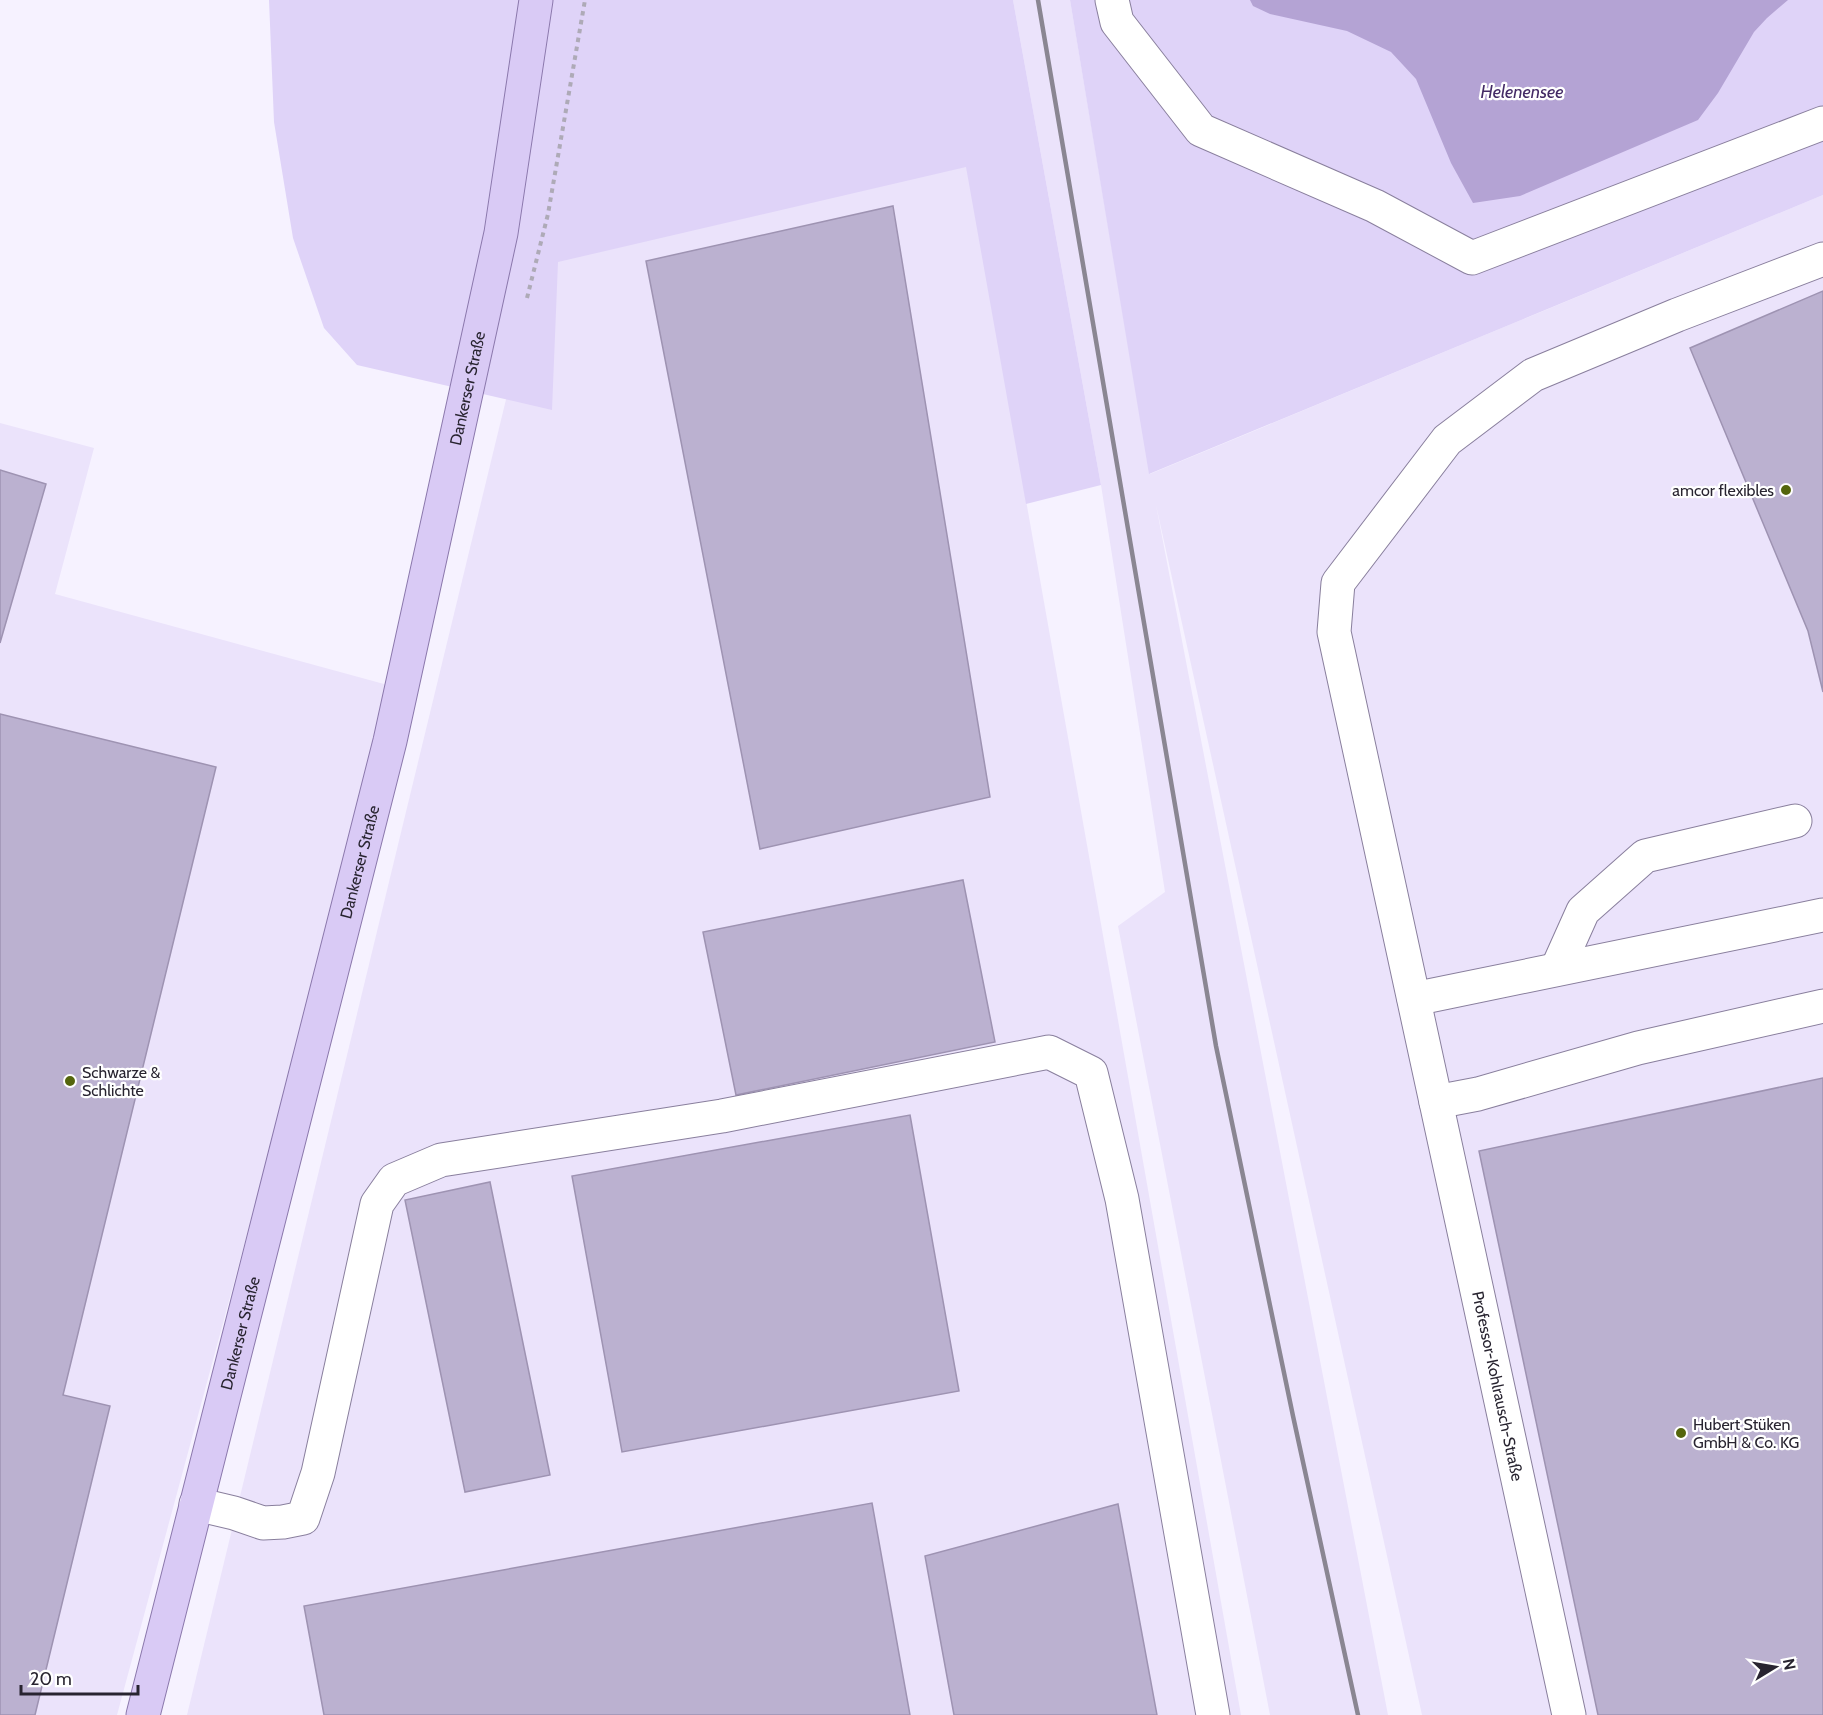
<svg xmlns="http://www.w3.org/2000/svg" width="1823" height="1715" font-family="Cabin,sans-serif">
	<style>
		.built { fill: #ebe3fb }
		.green { fill: #dfd3f8 }
		.water { fill: #b4a3d4 }
		.building { fill: #bbb1d0; stroke: #9e93b2; stroke-width: 1.5 }
		.lines { fill: none; stroke-linecap: round; stroke-linejoin: round }
		.minor-casing { stroke: #897f9d; stroke-width: 35 }
		.major-casing { stroke: #8b78ac; stroke-width: 35 }
		.path { stroke: #aeaab7; stroke-width: 4; stroke-dasharray: 4.5 4.5; stroke-linecap: butt }
		.minor { stroke: #fff; stroke-width: 33 }
		.major { stroke: #d9caf5; stroke-width: 33 }
		.rail { stroke: #8a8692; stroke-width: 4.5 }
		.poi-dot { fill: #54650d; stroke: #fff; stroke-width: 2 }
		.labels { text-anchor: middle; stroke-width: 4.5; stroke-linejoin: round; paint-order: stroke }
		.street-label { font-size: 16px; fill: #282430; stroke: #fff }
		.poi-label { font-size: 16px; fill: #282430; stroke: #fff; text-anchor: start }
		.water-label { font-size: 18px; font-style: italic; fill: #442b66; stroke: #fff }
	</style>
	<rect width="100%" height="100%" fill="#f6f2ff"/>
	<g class="built">
		<polygon points="1013,0 1070,0 1150,474 1823,195 1823,1715 1422,1715 1156,505 1388,1715 1270,1715 1118,926 1165,892 1101,485"/>
		<polygon points="566,152 967,167 1241,1715 187,1715"/>
		<polygon points="0,423 94,448 55,594 395,687 117,1715 0,1715"/>
	</g>
	<g class="green">
		<polygon points="269,0 1013,0 1101,485 1026,504 966,167 558,262 552,410 357,365 324,328 293,238 274,122"/>
		<polygon points="1070,0 1823,0 1823,195 1149,474"/>
	</g>
	<polygon class="water" points="1250,0 1788,0 1767,18 1754,32 1718,93 1698,120 1520,196 1473,203 1451,163 1416,79 1391,52 1347,31 1270,14 1253,6"/>
	<g class="building">
		<polygon points="893,206 990,797 760,849 646,261"/>
		<polygon points="1823,291 1823,692 1808,631 1690,348"/>
		<polygon points="0,470 46,484 0,643"/>
		<polygon points="0,714 216,767 63,1395 110,1406 35,1715 0,1715"/>
		<polygon points="963,880 995,1042 736,1095 703,932"/>
		<polygon points="1823,1078 1823,1715 1598,1715 1479,1151"/>
		<polygon points="910,1115 959,1391 622,1452 572,1176"/>
		<polygon points="490,1182 550,1475 465,1492 405,1200"/>
		<polygon points="872,1503 910,1715 324,1715 304,1606"/>
		<polygon points="1118,1504 1157,1715 954,1715 925,1556"/>
	</g>
	<g class="lines">
		<g class="minor-casing">
			<g id="minor">
				<polyline points="1112,0 1117,22 1201,130 1375,206 1472,258 1823,123"/>
				<polyline points="1557,969 1583,911 1645,856 1795,821"/>
				<polyline points="1414,999 1823,915"/>
				<polyline points="1436,1102 1478,1094 1638,1048 1823,1006"/>
				<polyline points="196,1504 234,1513 263,1523 283,1522 303,1518 318,1473 377,1204 394,1180 441,1160 722,1116 1049,1052 1091,1073 1122,1199 1213,1715"/>
				<polyline points="1569,1715 1334,632 1338,583 1447,440 1533,375 1677,315 1823,259"/>
			</g>
		</g>
		<g class="major-casing">
			<g id="major">
				<path id="s1" d="M143,1715L390,741L501,233L536,0"/>
			</g>
		</g>
		<polyline class="path" points="527,298 548,214 585,0"/>
		<use href="#minor" class="minor"/>
		<use href="#major" class="major"/>
		<polyline class="rail" points="1038,0 1216,1046 1293,1416 1358,1715"/>
	</g>
	<g class="poi-dot">
		<circle cx="1786" cy="490" r="6"/>
		<circle cx="70" cy="1081" r="6"/>
		<circle cx="1681" cy="1433" r="6"/>
	</g>
	<g class="labels">
		<g class="street-label">
			<text dy="6" stroke="none"><textPath href="#s1" startOffset="1366">Dankerser Straße</textPath></text>
			<text dy="6" stroke="none"><textPath href="#s1" startOffset="880">Dankerser Straße</textPath></text>
			<text dy="6" stroke="none"><textPath href="#s1" startOffset="394">Dankerser Straße</textPath></text>
			<text transform="translate(1498 1386) rotate(78)" y="6">Professor-Kohlrausch-Straße</text>
		</g>
		<g class="poi-label">
			<text x="1774" y="496" text-anchor="end">amcor flexibles</text>
			<text x="82" y="1078">Schwarze &amp;<tspan x="82" dy="18">Schlichte</tspan></text>
			<text x="1693" y="1430">Hubert Stüken<tspan x="1693" dy="18">GmbH &amp; Co. KG</tspan></text>
		</g>
		<g class="water-label">
			<text x="1522" y="98">Helenensee</text>
		</g>
	</g>
	<g transform="translate(1775 1667) rotate(79)" stroke="#ffffff" stroke-width="4.5" paint-order="stroke">
	<path d="M0-4.5L10 22L0 15L-10 22Z" fill="#282430"/>
	<text y="-9" font-size="16" font-weight="bold" text-anchor="middle" fill="#282430">N</text>
	</g>
	<path d="M21 1685v9h117v-9" fill="none" stroke="#282430" stroke-width="3"/>
	<text x="30" y="1685" font-size="18" fill="#282430" stroke="#ffffff" stroke-width="4.5" paint-order="stroke">20 m</text>
</svg>
